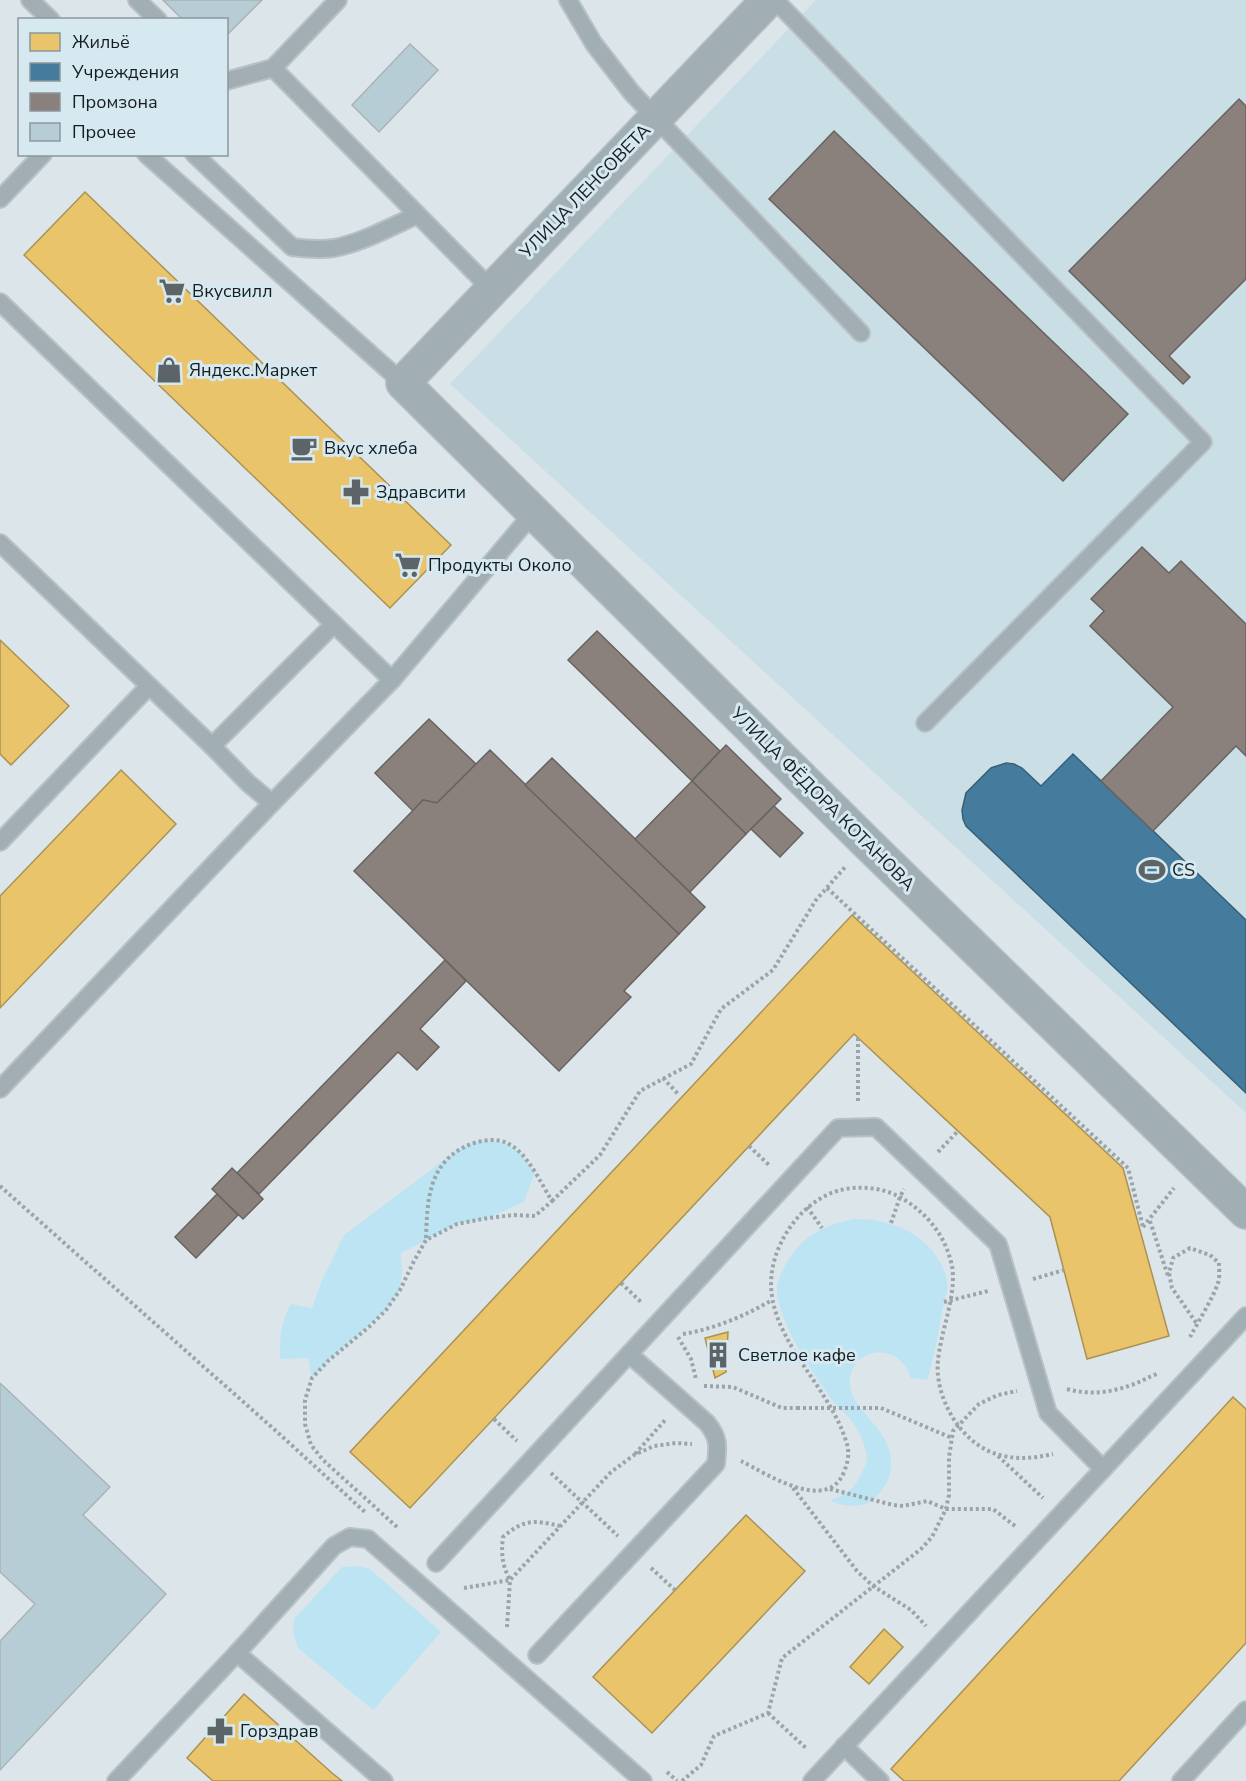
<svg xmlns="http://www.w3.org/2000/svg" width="1246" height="1781" font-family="'Nunito Sans',sans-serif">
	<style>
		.built { fill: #cadee5 }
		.green { fill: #bde4f3 }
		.homes { fill: #e9c46a; stroke: #aa9254; stroke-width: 1.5 }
		.public { fill: #457b9d; stroke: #375f78; stroke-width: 1.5 }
		.industry { fill: #8a817c; stroke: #686361; stroke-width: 1.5 }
		.building { fill: #b6cdd5; stroke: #acb3b6; stroke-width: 1.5 }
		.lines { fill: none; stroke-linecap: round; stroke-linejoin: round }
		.service-casing { stroke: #b9c1c5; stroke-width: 20 }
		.minor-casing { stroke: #b9c1c5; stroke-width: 36 }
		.path { stroke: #9ba5a9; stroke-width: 4; stroke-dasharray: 3 3; stroke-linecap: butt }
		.service { stroke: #a1aeb3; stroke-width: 16 }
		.minor { stroke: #a1aeb3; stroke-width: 33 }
		.path-bridge { stroke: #9ba5a9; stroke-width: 4; stroke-dasharray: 3 3; stroke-linecap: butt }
		.labels { text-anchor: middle; stroke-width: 6; stroke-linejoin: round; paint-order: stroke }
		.street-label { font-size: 18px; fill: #171e21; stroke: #d6e8f0 }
		.poi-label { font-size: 18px; fill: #171e21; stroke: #d6e8f0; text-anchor: start }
	</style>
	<rect width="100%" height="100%" fill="#dce6ea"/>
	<polygon class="built" points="816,0 1246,0 1246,1113 450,384"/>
	<g class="green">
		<path d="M482,1140L506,1143L521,1154L535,1172L524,1202L488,1218L457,1224L401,1253L402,1271L400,1290L386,1310L328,1361L312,1378L308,1358L280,1359C280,1337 280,1324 291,1304L312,1308L322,1280L344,1235L460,1148Z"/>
		<path d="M854,1219C894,1218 938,1238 947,1281C949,1289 945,1299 943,1308C938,1332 935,1357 927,1380L911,1378C900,1342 854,1346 850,1379C846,1409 893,1428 891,1464C890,1472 890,1478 885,1485C880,1494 872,1503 861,1505C848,1507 842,1505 830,1501C836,1497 845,1495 850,1490C856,1486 867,1465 867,1458C866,1446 859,1430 851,1420C846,1413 838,1408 832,1400C814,1375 775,1318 777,1287C778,1278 783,1269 787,1262C803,1235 825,1225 854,1219Z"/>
		<polygon points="358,1566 370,1569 441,1632 373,1710 298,1648 293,1633 294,1619 342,1567"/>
	</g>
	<g class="homes">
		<polygon points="85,192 451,545 390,608 24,255"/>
		<polygon points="0,640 69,706 11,765 0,754"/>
		<polygon points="121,770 176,824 0,1008 0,896"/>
		<polygon points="852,915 1123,1168 1169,1336 1087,1359 1050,1217 854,1034 410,1508 350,1452"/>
		<polygon points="728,1332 726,1372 715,1378 705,1338"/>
		<polygon points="1233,1397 1246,1409 1246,1643 1119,1781 904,1781 891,1769"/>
		<polygon points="746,1515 805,1571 652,1733 593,1677"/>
		<polygon points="884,1629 903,1647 869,1684 850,1667"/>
		<polygon points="244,1694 332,1773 342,1781 213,1781 187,1758"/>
	</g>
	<polygon class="public" points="1073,754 1246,920 1246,1093 966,826 963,819 962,810 966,793 991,768 1006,763 1014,764 1022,768 1041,786"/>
	<g class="industry">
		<polygon points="1239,99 1246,106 1246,279 1169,356 1190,377 1183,384 1069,271"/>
		<polygon points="834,131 1128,414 1063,481 769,199"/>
		<polygon points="1142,547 1169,573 1181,561 1246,624 1246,756 1236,746 1153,831 1101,781 1173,707 1090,626 1104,611 1091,599"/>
		<polygon points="597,631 720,751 692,781 568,660"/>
		<polygon points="429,719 476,764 437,803 423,800 413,811 375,773"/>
		<polygon points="726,745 781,799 746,834 692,781"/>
		<polygon points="490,750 679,934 624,991 631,997 559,1071 354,871 423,800 437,803"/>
		<polygon points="552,758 705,907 679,934 525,785"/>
		<polygon points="692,781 746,834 690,892 635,839"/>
		<polygon points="774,806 803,833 780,857 751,829"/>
		<polygon points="445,960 466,981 420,1029 439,1047 417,1070 398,1052 259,1194 237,1173"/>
		<polygon points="232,1168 263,1199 243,1219 212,1189"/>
		<polygon points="217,1194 238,1215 196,1258 175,1237"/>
	</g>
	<g class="building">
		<polygon points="163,0 262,0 226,36 226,20 183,20"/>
		<polygon points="410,44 438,70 379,132 352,105"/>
		<polygon points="0,1383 110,1487 83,1515 166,1594 0,1770 0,1641 35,1604 0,1572"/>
	</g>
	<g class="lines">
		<g class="service-casing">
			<g id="service">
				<polyline points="30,0 51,20"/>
				<polyline points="137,0 158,20"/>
				<polyline points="338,0 273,68 491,289"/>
				<polyline points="568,0 594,44 632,93 861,333"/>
				<polyline points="775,0 1203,442 925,723"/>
				<polyline points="226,81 273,68"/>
				<polyline points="146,154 403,383"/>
				<path d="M194,154L292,247C306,249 320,250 334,248C361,243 393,226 417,215"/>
				<polyline points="0,199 43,154"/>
				<polyline points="0,302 392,680"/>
				<polyline points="0,543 212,746 248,783 272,803"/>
				<polyline points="212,746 334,624"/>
				<polyline points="0,842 149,686"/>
				<polyline points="0,1089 272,803 392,680 534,512"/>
				<polyline points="436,1563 838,1128 876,1127 998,1244 1048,1413 1103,1469"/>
				<polyline points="237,1653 334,1546 350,1537 368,1539 643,1781"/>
				<path d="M537,1655L716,1464C718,1445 719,1438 707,1423L629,1354"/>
				<polyline points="844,1746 880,1781"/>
				<polyline points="116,1781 237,1653 384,1781"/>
				<polyline points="812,1781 1246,1316"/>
				<polyline points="1181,1781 1246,1710"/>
			</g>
		</g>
		<g class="minor-casing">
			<polyline id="minor" points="768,0 403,383 867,843 1246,1212"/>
		</g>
		<g class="path">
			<polyline points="827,888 1128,1168 1143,1227"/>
			<polyline points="858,1038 858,1103"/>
			<polyline points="663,1078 679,1095"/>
			<polyline points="749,1146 770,1166"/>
			<polyline points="938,1152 958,1131"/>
			<polyline points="0,1186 275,1430 366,1513"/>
			<polyline points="552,1201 600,1155 640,1091 691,1064 721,1009 773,970 816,900 846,866"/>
			<polyline points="807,1207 822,1228"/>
			<polyline points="1150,1221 1168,1276"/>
			<polyline points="891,1223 900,1197 904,1189"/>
			<polyline points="1143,1227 1174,1188"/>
			<polyline points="1033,1279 1064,1270"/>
			<polyline points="621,1283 642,1303"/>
			<polyline points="944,1302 988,1291"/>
			<path d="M683,1334C714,1329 745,1316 772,1300"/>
			<polyline points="678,1337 691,1359 696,1379"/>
			<path d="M1190,1337C1198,1322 1213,1298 1218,1283C1220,1277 1219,1269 1219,1263L1210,1255L1190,1248L1173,1258L1169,1273L1172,1288L1197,1324"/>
			<polyline points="704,1386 733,1387 782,1408 797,1408"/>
			<path d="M1067,1389C1089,1395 1110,1393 1131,1385C1141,1382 1148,1377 1157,1374"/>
			<polyline points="881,1408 952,1438"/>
			<polyline points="494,1419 517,1441"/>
			<polyline points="635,1454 666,1419"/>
			<polyline points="998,1456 1043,1498"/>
			<path d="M741,1461C767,1474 827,1514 844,1472C849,1459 850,1451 845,1438C823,1373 745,1321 780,1245C790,1223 807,1204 829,1194C851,1184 883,1186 903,1199C928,1214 946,1237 952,1266C957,1295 941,1330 938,1360C934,1398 962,1446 1000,1455C1018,1460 1035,1458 1053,1454"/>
			<polyline points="551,1473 618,1536"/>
			<polyline points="793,1488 857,1571 873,1586 911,1610 926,1626"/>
			<polyline points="830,1489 893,1505 903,1506 927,1501 946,1509 993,1509 1015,1526"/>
			<path d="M397,1527L323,1460L311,1445L305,1424V1400L312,1378L328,1361L370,1326L386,1310L400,1290L414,1261L426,1240L457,1224L488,1218L514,1215L535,1216L552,1201C540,1182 528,1153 507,1143C497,1138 482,1140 471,1144C428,1161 427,1200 426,1240"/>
			<polyline points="651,1568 675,1590"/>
			<path d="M464,1588L510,1580C502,1565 501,1554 503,1537C524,1519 534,1520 560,1526"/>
			<polyline points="507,1627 510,1580 611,1472 634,1455 654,1446 676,1443 692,1444"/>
			<polyline points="768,1713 807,1749"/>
			<polyline points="667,1772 677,1781"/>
			<polyline points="682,1781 701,1765 714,1736 768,1713 782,1658 921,1549 932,1537 946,1509 949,1495 949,1457 953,1431 979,1404 998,1395 1017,1391"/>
		</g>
		<use href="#service" class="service"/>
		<use href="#minor" class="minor"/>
		<polyline class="path-bridge" points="797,1408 881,1408"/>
	</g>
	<defs>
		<g id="supermarket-bare" transform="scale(2.07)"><path d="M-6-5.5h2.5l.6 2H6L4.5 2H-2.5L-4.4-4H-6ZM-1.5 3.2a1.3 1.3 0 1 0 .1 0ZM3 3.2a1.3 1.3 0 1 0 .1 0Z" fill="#5c6467" stroke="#d6e8f0" stroke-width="2.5" paint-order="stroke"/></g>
		<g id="shop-bare" transform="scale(2.07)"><path d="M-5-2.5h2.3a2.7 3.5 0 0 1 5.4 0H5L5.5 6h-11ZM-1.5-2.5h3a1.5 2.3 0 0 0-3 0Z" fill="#5c6467" stroke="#d6e8f0" stroke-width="2.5" paint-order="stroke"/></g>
		<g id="cafe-bare" transform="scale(2.07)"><path d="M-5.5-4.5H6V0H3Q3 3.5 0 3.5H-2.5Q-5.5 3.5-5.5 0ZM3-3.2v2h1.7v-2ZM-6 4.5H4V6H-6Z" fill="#5c6467" stroke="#d6e8f0" stroke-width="2.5" paint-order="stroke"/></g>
		<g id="pharmacy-bare" transform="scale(2.07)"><path d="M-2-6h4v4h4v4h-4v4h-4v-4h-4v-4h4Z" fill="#5c6467" stroke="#d6e8f0" stroke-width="2.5" paint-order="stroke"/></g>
		<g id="stadium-bare" transform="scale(2.07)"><path d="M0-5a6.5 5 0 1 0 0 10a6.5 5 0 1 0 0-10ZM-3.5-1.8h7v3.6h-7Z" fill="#5c6467" stroke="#d6e8f0" stroke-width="2.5" paint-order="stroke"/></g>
		<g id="building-bare" transform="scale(2.07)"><path d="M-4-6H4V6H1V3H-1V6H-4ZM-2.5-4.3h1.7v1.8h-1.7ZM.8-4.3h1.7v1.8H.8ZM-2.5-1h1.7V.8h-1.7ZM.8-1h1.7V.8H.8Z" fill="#5c6467" stroke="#d6e8f0" stroke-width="2.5" paint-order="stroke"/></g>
	</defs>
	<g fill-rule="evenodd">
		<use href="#supermarket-bare" x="172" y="291"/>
		<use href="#shop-bare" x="169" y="370"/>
		<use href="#cafe-bare" x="304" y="448"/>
		<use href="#pharmacy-bare" x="356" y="492"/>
		<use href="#supermarket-bare" x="408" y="565"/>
		<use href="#stadium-bare" x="1152" y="870"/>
		<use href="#building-bare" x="718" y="1355"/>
		<use href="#pharmacy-bare" x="220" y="1731"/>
	</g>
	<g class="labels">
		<g class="street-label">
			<text transform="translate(585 191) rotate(-46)" y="6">УЛИЦА ЛЕНСОВЕТА</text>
			<text transform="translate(823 799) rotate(45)" y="6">УЛИЦА ФЁДОРА КОТАНОВА</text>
		</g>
		<g class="poi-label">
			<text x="192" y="297">Вкусвилл</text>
			<text x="189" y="376">Яндекс.Маркет</text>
			<text x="324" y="454">Вкус хлеба</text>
			<text x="376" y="498">Здравсити</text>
			<text x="428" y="571">Продукты Около</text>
			<text x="1172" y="876">CS</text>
			<text x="738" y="1361">Светлое кафе</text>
			<text x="240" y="1737">Горздрав</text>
		</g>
	</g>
	<rect x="18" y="18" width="210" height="138" fill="#d6e8f0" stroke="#8a979d" stroke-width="1.5"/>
	<rect x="30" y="33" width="30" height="18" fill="#e9c46a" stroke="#8a979d" stroke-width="1.5"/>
	<text x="72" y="48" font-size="18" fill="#171e21">Жильё</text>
	<rect x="30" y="63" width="30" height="18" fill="#457b9d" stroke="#8a979d" stroke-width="1.5"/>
	<text x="72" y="78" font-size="18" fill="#171e21">Учреждения</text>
	<rect x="30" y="93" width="30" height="18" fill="#8a817c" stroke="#8a979d" stroke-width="1.5"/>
	<text x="72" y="108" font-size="18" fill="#171e21">Промзона</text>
	<rect x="30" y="123" width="30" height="18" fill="#b6cdd5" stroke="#8a979d" stroke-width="1.5"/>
	<text x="72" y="138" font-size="18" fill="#171e21">Прочее</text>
</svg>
